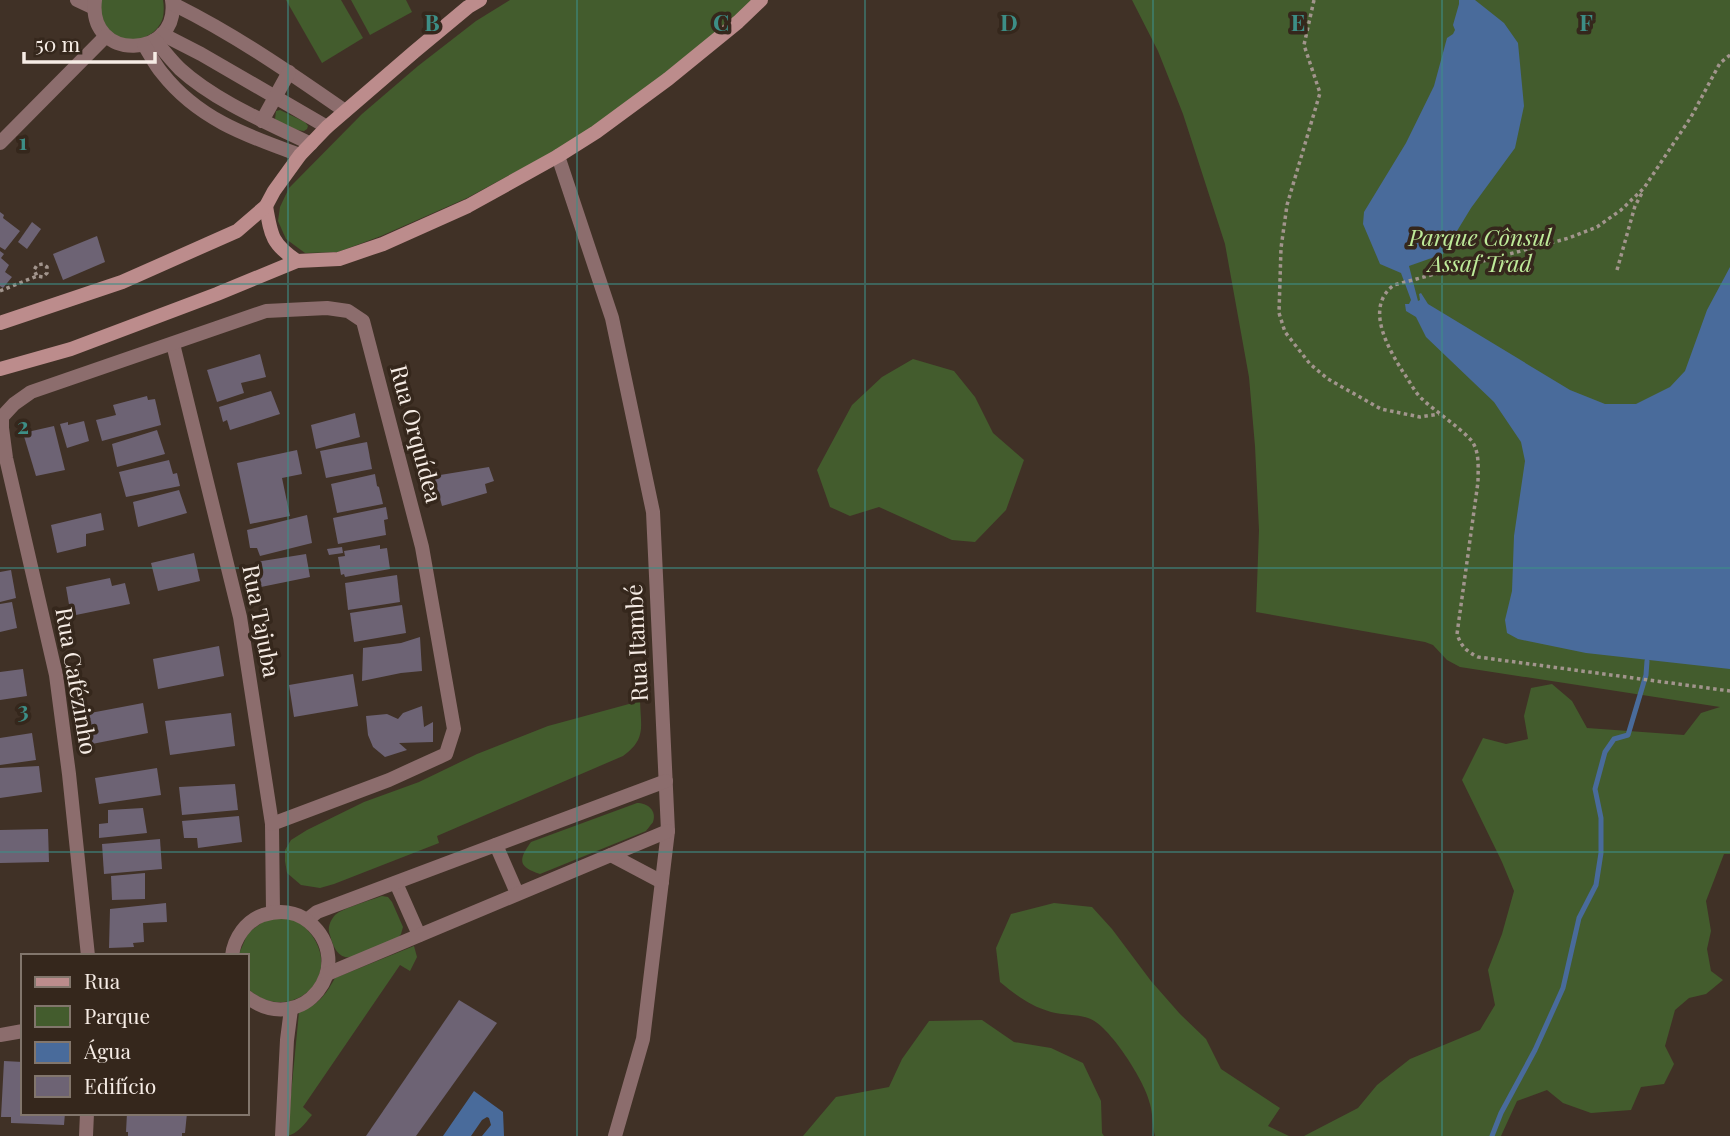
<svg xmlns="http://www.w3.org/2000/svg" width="1730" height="1136" font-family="'Playfair Display',serif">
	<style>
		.green { fill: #435c2d }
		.water { fill: #496b9b }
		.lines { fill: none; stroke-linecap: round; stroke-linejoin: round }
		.stream { stroke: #496b9b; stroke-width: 5 }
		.building { fill: #6d6374 }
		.path { stroke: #a2958d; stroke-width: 3.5; stroke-dasharray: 3.5 3.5; stroke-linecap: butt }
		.street { stroke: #8c6d6d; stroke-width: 14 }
		.secondary { stroke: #bc8c8c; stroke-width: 14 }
		.grid { fill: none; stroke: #3d8e86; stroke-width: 2; stroke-opacity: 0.55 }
		.labels { text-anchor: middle; stroke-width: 7; stroke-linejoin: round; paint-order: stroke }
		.park-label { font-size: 23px; font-style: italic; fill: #beeb99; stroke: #35271c }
		.street-label { font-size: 23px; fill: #f6ece5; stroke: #35271c }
		.grid-label { font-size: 23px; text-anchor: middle; font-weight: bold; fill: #3d8e86; stroke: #35271c; stroke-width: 7; stroke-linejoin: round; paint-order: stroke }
	</style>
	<rect width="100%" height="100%" fill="#403126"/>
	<g class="green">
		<path d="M100,0H163C164,5 164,12 163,17C156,44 113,49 102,22C99,17 100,6 100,0Z"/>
		<polygon points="286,0 341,0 363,38 322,63"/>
		<polygon points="351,0 406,0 412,12 370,35"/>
		<polygon points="510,0 758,0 595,129 467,198 381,236 338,252 305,253 286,239 278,221 280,207 289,188 362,114 418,66 476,21"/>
		<polygon points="1132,0 1730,0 1730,854 1724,854 1706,901 1711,931 1707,949 1711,971 1723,980 1706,994 1689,998 1675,1010 1665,1046 1674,1064 1664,1084 1641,1087 1631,1110 1591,1113 1563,1103 1547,1090 1517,1101 1501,1136 1304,1136 1358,1108 1377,1085 1410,1059 1480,1030 1495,1005 1488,970 1502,934 1514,891 1502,862 1462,780 1483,738 1506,744 1528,739 1524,716 1531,688 1552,684 1572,701 1587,728 1684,735 1701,713 1720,707 1460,667 1447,660 1433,645 1425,642 1256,612 1259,530 1255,446 1249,377 1225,244 1183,114 1158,51"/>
		<path d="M280,110L305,122L308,126L307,129L304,131C294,130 283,125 275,119L276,111Z"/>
		<polygon points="913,359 954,371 975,397 993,433 1024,460 1006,510 975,542 952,540 879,507 850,516 830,507 817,470 852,405 882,377"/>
		<path d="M640,701C641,728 646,739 623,756L437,836L439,843L334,884L320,888L301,885L287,873L285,861V850L291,840L307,830L364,802L419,782L477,754L548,726Z"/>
		<path d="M637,803C647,803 657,810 653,822C653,822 646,831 646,831L540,874C518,867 518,860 531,842Z"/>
		<path d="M382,896L388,897L392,902L403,927L401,934L397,939C386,944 356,960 345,957C336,955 332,943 330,935C327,928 330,921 335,915C343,908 371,900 382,896Z"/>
		<path d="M1054,903L1092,907L1112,929L1151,981L1180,1014L1206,1039L1221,1069L1280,1108L1268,1126L1289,1136H1155C1152,1125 1153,1115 1150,1104C1146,1083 1109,1024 1088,1018C1076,1014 1063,1015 1051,1012C1030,1006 1017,996 1000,982L996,948L1011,914Z"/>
		<path d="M267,919C274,919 283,918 289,919C299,920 305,927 311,934C345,980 287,1026 247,988V956H238L248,933Z"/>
		<path d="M414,946L417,957L410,971L400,965L303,1107L312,1115C305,1123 298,1134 287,1136L299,1012C318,1005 325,996 335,978Z"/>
		<polygon points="982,1020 1014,1042 1051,1048 1083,1063 1101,1101 1102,1133 1104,1136 803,1136 836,1097 889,1087 902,1059 929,1021"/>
	</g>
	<g class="water">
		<polygon points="1459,0 1475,0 1504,23 1518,43 1524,106 1515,148 1471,208 1443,254 1409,266 1418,301 1420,300 1419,294 1421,293 1428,304 1570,390 1605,404 1636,404 1670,387 1685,371 1707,310 1730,267 1730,669 1586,653 1518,639 1507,633 1505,620 1512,591 1514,536 1525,461 1521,442 1494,402 1426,337 1416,317 1406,311 1405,304 1409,304 1411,300 1401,273 1380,264 1363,224 1364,212 1406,143 1434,86 1447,38 1453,34 1455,30 1453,25 1459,4"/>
		<polygon points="474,1091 503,1112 504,1136 482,1136 491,1125 489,1118 487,1117 482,1120 471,1136 443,1136"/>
	</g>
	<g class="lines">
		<polyline class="stream" points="1492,1136 1501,1113 1535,1050 1563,988 1579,918 1596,885 1601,853 1601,818 1595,789 1605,752 1614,739 1628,735 1646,675 1647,661"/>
	</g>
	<g class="building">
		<polygon points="0,212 4,215 3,218 20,231 5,250 0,247"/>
		<polygon points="32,222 41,229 27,249 18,242"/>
		<polygon points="97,236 105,262 63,280 53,254"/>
		<polygon points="0,251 4,254 1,258 9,265 5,272 12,277 3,288 0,286"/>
		<polygon points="260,354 266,377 241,383 244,393 217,402 207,370"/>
		<polygon points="271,391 280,414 230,430 227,420 223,422 219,407"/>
		<polygon points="147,396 148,400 155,399 161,425 102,441 96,420 116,415 113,405"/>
		<polygon points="355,413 360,437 316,449 311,425"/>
		<polygon points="84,421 89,441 67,448 60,424 68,422 68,425"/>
		<polygon points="54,426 65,470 36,476 23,433"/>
		<polygon points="157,430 165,454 117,467 112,444"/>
		<polygon points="367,442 372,469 326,478 320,451"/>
		<polygon points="297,450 302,474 282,478 290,516 250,524 237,463"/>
		<polygon points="169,460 173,474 177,473 180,486 126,497 119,472"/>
		<polygon points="489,467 494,481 485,484 487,493 442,506 434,476"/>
		<polygon points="375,474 377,486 379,487 383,504 337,513 331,484"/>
		<polygon points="179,490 187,513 138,527 133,502"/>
		<polygon points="386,507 388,519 384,520 386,535 338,544 333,518"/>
		<polygon points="101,513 104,530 86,534 86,546 57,553 51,525"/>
		<polygon points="307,515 312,543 260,556 257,548 250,548 247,530"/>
		<polygon points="380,545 380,549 387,548 390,569 345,577 344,574 341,575 338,557 345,556 344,551"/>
		<polygon points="342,547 343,553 329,555 327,549"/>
		<polygon points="194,553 200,581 158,591 151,563"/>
		<polygon points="306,554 310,577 261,587 256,562"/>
		<polygon points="11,570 16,598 0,602 0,572"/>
		<polygon points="397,575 400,602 348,610 345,583"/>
		<polygon points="110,578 112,586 125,583 130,604 71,616 66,587"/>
		<polygon points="12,602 17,628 0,632 0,604"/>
		<polygon points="402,605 406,633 354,642 350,613"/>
		<polygon points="420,637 422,671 401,673 362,681 363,648 401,643"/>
		<polygon points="219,646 224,676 158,689 153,659"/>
		<polygon points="23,669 27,696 0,700 0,672"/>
		<polygon points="353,674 358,706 294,717 289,685"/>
		<polygon points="143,703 148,733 92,744 85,714"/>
		<polygon points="422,706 424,727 433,722 433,742 399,743 407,750 385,757 373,747 368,735 366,716 387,714 398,719 403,713"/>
		<polygon points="231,713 235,746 170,755 165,721"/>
		<polygon points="32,733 36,760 0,765 0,738"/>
		<polygon points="39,766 42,792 0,798 0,768"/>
		<polygon points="157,768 161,795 99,804 95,778"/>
		<polygon points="235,784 238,810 182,815 179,787"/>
		<polygon points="143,808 147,833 99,838 99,824 108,823 108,810"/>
		<polygon points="239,816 242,842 198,848 197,838 184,838 182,821"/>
		<polygon points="48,829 49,862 0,863 0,830"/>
		<polygon points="160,839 162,869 104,874 102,844"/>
		<polygon points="145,873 145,899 112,900 111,876"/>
		<polygon points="166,903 167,922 143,923 144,942 133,943 134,947 109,948 110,909"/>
		<polygon points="459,1000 497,1023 416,1136 366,1136"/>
		<polygon points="4,1061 23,1062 23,1113 65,1113 64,1125 11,1123 11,1117 1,1117"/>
		<polygon points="127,1113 187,1113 185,1133 182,1133 182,1136 128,1136 128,1132 126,1132"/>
	</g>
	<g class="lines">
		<g class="path">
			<polyline points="1314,0 1304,45 1320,93 1287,205 1281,248 1279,313 1285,332 1310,364 1328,379 1381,409 1420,417 1439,414"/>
			<path d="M1730,55L1720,63L1691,117L1644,188L1621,210L1597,227L1569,238L1394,285C1364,307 1388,348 1403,372C1409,380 1414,391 1421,398C1436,412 1458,426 1471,440C1480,451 1478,469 1478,482L1457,634C1461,646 1466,651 1478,657L1730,691"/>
			<polyline points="1617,270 1635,206 1642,193"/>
			<polyline points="0,291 37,276 43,277 47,273 47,267 43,264 37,265 34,270 37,276"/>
		</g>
		<g class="street">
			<polyline points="77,0 94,8"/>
			<path d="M95,0C87,63 181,59 172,0"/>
			<path d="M173,4C234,34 289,72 345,111"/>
			<polyline points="162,34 201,54 327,127"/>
			<path d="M155,40C163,50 171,60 180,69C215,101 268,123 311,144"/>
			<path d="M144,45C150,54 155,65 162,73C198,119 247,136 300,155"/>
			<polyline points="262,121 289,72"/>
			<polyline points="0,143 106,36"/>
			<polyline points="558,156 612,318 653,512 668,831 643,1039 615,1136"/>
			<polyline points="173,344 240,617 272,824 273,912"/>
			<polyline points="496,845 517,893"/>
			<polyline points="611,855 662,882"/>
			<polyline points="396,883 419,935"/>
			<polyline points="307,920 317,912 666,781"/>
			<polyline points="88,956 69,774 56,675 6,458 2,428 2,417 14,404 31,392 266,311 327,308 348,311 363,321 422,547 454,729 446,754 389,780 272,824"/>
			<path d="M232,956C234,938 246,921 263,915C279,910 296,911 309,922C359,964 303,1039 247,997"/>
			<polyline points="327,974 668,831"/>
			<polyline points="0,1035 23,1031"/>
			<polyline points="86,1136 87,1113"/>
			<polyline points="282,1136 287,1040 291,1009"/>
		</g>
		<g class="secondary">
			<path d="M266,206C271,236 272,244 297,261"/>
			<polyline points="0,323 122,282 237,231 266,206 274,191 300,155 327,127 414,52 468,7 480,0"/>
			<polyline points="0,369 71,349 217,294 297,261 339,259 383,244 468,206 558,156 596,132 668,79 738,22 761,0"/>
		</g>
	</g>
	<path class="grid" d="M288,0V1136M577,0V1136M865,0V1136M1153,0V1136M1442,0V1136M0,284H1730M0,568H1730M0,852H1730"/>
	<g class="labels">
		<g class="park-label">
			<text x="1480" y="246">Parque Cônsul<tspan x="1480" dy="26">Assaf Trad</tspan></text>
		</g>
		<g class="street-label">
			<text transform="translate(416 434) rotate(75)" y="8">Rua Orquídea</text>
			<text transform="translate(261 621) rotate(79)" y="8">Rua Tajuba</text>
			<text transform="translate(637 643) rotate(-93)" y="8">Rua Itambé</text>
			<text transform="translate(76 681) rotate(80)" y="8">Rua Cafézinho</text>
		</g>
	</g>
	<g class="grid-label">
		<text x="432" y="31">B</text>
		<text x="721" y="31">C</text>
		<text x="1009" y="31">D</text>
		<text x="1298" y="31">E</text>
		<text x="1586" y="31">F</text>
		<text x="23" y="150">1</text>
		<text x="23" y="434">2</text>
		<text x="23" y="718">3</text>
	</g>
	<rect x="21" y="954" width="228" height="161" fill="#35271c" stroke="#82766c" stroke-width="2"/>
	<rect x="35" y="977" width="35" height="10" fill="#bc8c8c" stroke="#82766c" stroke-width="2"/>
	<text x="84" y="989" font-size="21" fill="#f6ece5">Rua</text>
	<rect x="35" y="1006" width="35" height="21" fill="#435c2d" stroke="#82766c" stroke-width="2"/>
	<text x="84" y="1024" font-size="21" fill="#f6ece5">Parque</text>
	<rect x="35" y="1042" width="35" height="21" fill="#496b9b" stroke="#82766c" stroke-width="2"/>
	<text x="84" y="1059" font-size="21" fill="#f6ece5">Água</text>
	<rect x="35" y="1076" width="35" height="21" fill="#6d6374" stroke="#82766c" stroke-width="2"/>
	<text x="84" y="1094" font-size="21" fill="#f6ece5">Edifício</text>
	<path d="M24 52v10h131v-10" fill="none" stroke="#f6ece5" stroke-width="3.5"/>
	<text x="35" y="52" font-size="21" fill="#f6ece5" stroke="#35271c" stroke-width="5" paint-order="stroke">50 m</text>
</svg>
